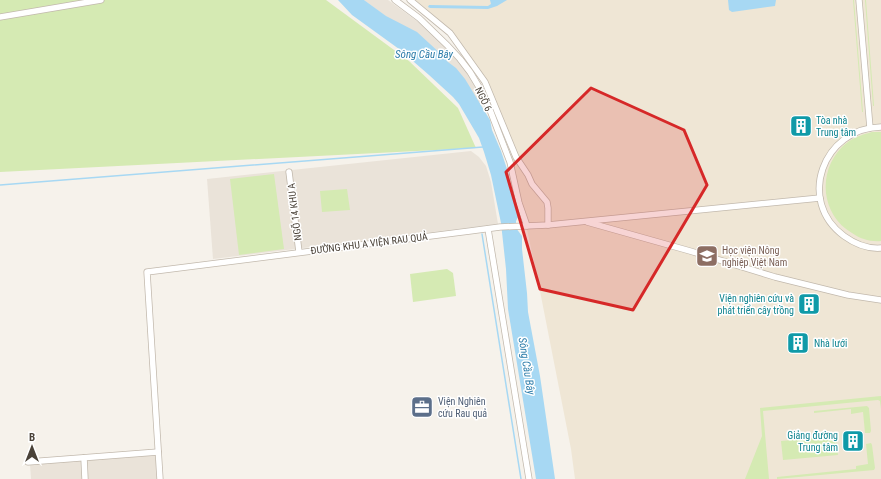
<svg xmlns="http://www.w3.org/2000/svg" width="881" height="479" font-family="'Roboto Condensed',sans-serif">
	<style>
		.residential { fill: #eae3d9 }
		.education { fill: #efe6d5 }
		.green { fill: #d5eab3 }
		.water { fill: #a7d8f3 }
		.lines { fill: none; stroke-linecap: round; stroke-linejoin: round }
		.stream { stroke: #a7d8f3; stroke-width: 1.5 }
		.minor-casing { stroke: #c2b9ad; stroke-width: 7 }
		.minor { stroke: #fff; stroke-width: 5.5 }
		.marked { fill: #d62828; fill-opacity: 0.2; stroke: #d62828; stroke-width: 3; stroke-linejoin: round }
		.labels { text-anchor: middle; stroke-width: 3; stroke-linejoin: round; paint-order: stroke }
		.street-label { font-size: 10px; fill: #4a4238; stroke: #fff }
		.culture-label { font-size: 10px; fill: #0d838f; stroke: #fff; text-anchor: start }
		.education-label { font-size: 10px; fill: #785e54; stroke: #fff; text-anchor: start }
		.service-label { font-size: 10px; fill: #4e5e75; stroke: #fff; text-anchor: start }
		.water-label { font-size: 11px; font-style: italic; fill: #2a7ba9; stroke: #fff }
	</style>
	<rect width="100%" height="100%" fill="#f6f2eb"/>
	<g class="residential">
		<polygon points="364,0 388,0 425,27 456,57 471,78 482,98 485,105 479,107 388,18"/>
		<polygon points="471,151 479,157 486,166 491,182 498,224 213,259 207,179"/>
		<polygon points="157,455 158,479 31,479 30,464"/>
	</g>
	<polygon class="education" points="413,0 881,0 881,479 575,479 571,449 539,286 506,130 487,81 451,32"/>
	<g class="green">
		<polygon points="0,0 326,0 409,61 458,108 476,148 0,172"/>
		<polygon points="853,0 854,0 863,112 862,112"/>
		<polygon points="865,0 866,0 874,106 873,106"/>
		<path d="M872,132H881V241C871,242 860,239 852,233C821,215 817,172 842,147C851,138 861,135 872,132Z"/>
		<polygon points="274,174 284,249 239,255 230,179"/>
		<polygon points="347,189 350,210 322,212 320,191"/>
		<polygon points="447,269 453,273 456,296 413,302 410,274"/>
		<polygon points="881,396 881,409 880,401 878,400 763,411 769,479 745,479 762,436 760,408"/>
		<polygon points="867,406 869,408 871,431 870,433 865,433 863,412 851,414 851,409 814,413 814,411"/>
		<polygon points="836,436 838,455 783,460 781,441"/>
		<polygon points="871,443 872,445 875,468 874,470 777,479 777,477 856,469 856,466 868,464 866,444"/>
	</g>
	<g class="water">
		<polygon points="338,0 364,0 386,16 417,32 442,55 448,62 456,68 465,79 490,120 492,130 501,151 508,172 514,203 517,211 518,217 516,221 516,228 522,236 522,249 527,293 528,312 540,376 555,479 536,479 508,309 506,269 501,223 491,175 484,152 479,138 459,104 453,97 429,75 399,49 352,15"/>
		<polygon points="490,0 507,0 497,6 488,9 430,8 428,7 429,5 488,6 491,4"/>
		<polygon points="728,0 776,0 775,6 732,12 729,10"/>
	</g>
	<g class="lines">
		<g class="stream">
			<polyline points="0,185 483,147"/>
			<polyline points="482,234 521,479"/>
		</g>
		<g class="minor-casing">
			<g id="minor">
				<polyline points="395,0 419,18 448,46 460,59 470,72 479,87 490,110 510,162 519,203 527,226"/>
				<polyline points="410,0 450,33 485,82 516,157 528,175 532,184 547,202 548,208 548,225"/>
				<polyline points="859,0 870,128"/>
				<polyline points="0,17 101,0"/>
				<path d="M881,127C823,128 796,201 844,236C855,244 868,249 881,248"/>
				<polyline points="289,172 299,252"/>
				<polyline points="587,222 690,251 775,277 848,295 881,300"/>
				<polyline points="488,229 529,479"/>
				<polyline points="84,458 85,479"/>
				<polyline points="28,462 158,452"/>
				<polyline points="160,479 147,272 470,231 500,227 548,225 820,198"/>
			</g>
		</g>
		<use href="#minor" class="minor"/>
	</g>
	<path class="marked" d="M591,88L684,130L707,185L633,310L540,289L506,172Z"/>
	<defs>
		<g id="building-square" transform="scale(1.15)"><rect x="-9" y="-9" width="18" height="18" rx="4" fill="#0f9aa8" stroke="#fff"/><path d="M-4-6H4V6H1V3H-1V6H-4ZM-2.5-4.3h1.7v1.8h-1.7ZM.8-4.3h1.7v1.8H.8ZM-2.5-1h1.7V.8h-1.7ZM.8-1h1.7V.8H.8Z" fill="#fff"/></g>
		<g id="university-square" transform="scale(1.15)"><rect x="-9" y="-9" width="18" height="18" rx="4" fill="#8d6e63" stroke="#fff"/><path d="M0-5L7-2L0 1L-7-2ZM-4 1L0 2.5L4 1V4Q0 6-4 4Z" fill="#fff"/></g>
		<g id="office-square" transform="scale(1.15)"><rect x="-9" y="-9" width="18" height="18" rx="4" fill="#5c6f8a" stroke="#fff"/><path d="M-6-3h4V-5.5h4V-3h4V5H-6ZM-1-4.5V-3h2v-1.5ZM-6 0V1H6V0Z" fill="#fff"/></g>
	</defs>
	<g fill-rule="evenodd">
		<use href="#building-square" x="801" y="126"/>
		<use href="#university-square" x="707" y="256"/>
		<use href="#building-square" x="809" y="304"/>
		<use href="#building-square" x="798" y="343"/>
		<use href="#office-square" x="422" y="407"/>
		<use href="#building-square" x="853" y="441"/>
	</g>
	<g class="labels">
		<g class="street-label">
			<text transform="translate(484 99) rotate(64)" y="4">NGÕ 6</text>
			<text transform="translate(294 212) rotate(-97)" y="4">NGÕ 14 KHU A</text>
			<text transform="translate(369 243) rotate(-7)" y="4">ĐƯỜNG KHU A VIỆN RAU QUẢ</text>
		</g>
		<g class="culture-label">
			<text x="816" y="124">Tòa nhà<tspan x="816" dy="12">Trung tâm</tspan></text>
			<text x="794" y="302" text-anchor="end">Viện nghiên cứu và<tspan x="794" dy="12">phát triển cây trồng</tspan></text>
			<text x="814" y="347">Nhà lưới</text>
			<text x="838" y="439" text-anchor="end">Giảng đường<tspan x="838" dy="12">Trung tâm</tspan></text>
		</g>
		<g class="education-label">
			<text x="722" y="254">Học viện Nông<tspan x="722" dy="12">nghiệp Việt Nam</tspan></text>
		</g>
		<g class="service-label">
			<text x="438" y="405">Viện Nghiên<tspan x="438" dy="12">cứu Rau quả</tspan></text>
		</g>
		<g class="water-label">
			<text x="424" y="58">Sông Cầu Bây</text>
			<text transform="translate(527 366) rotate(81)" y="4">Sông Cầu Bây</text>
		</g>
	</g>
	<g transform="translate(32 447)" stroke="#ffffff" stroke-width="3" paint-order="stroke">
	<path d="M0-3L7 15L0 10L-7 15Z" fill="#4a4238"/>
	<text y="-6" font-size="11" font-weight="bold" text-anchor="middle" fill="#4a4238">B</text>
	</g>
</svg>
